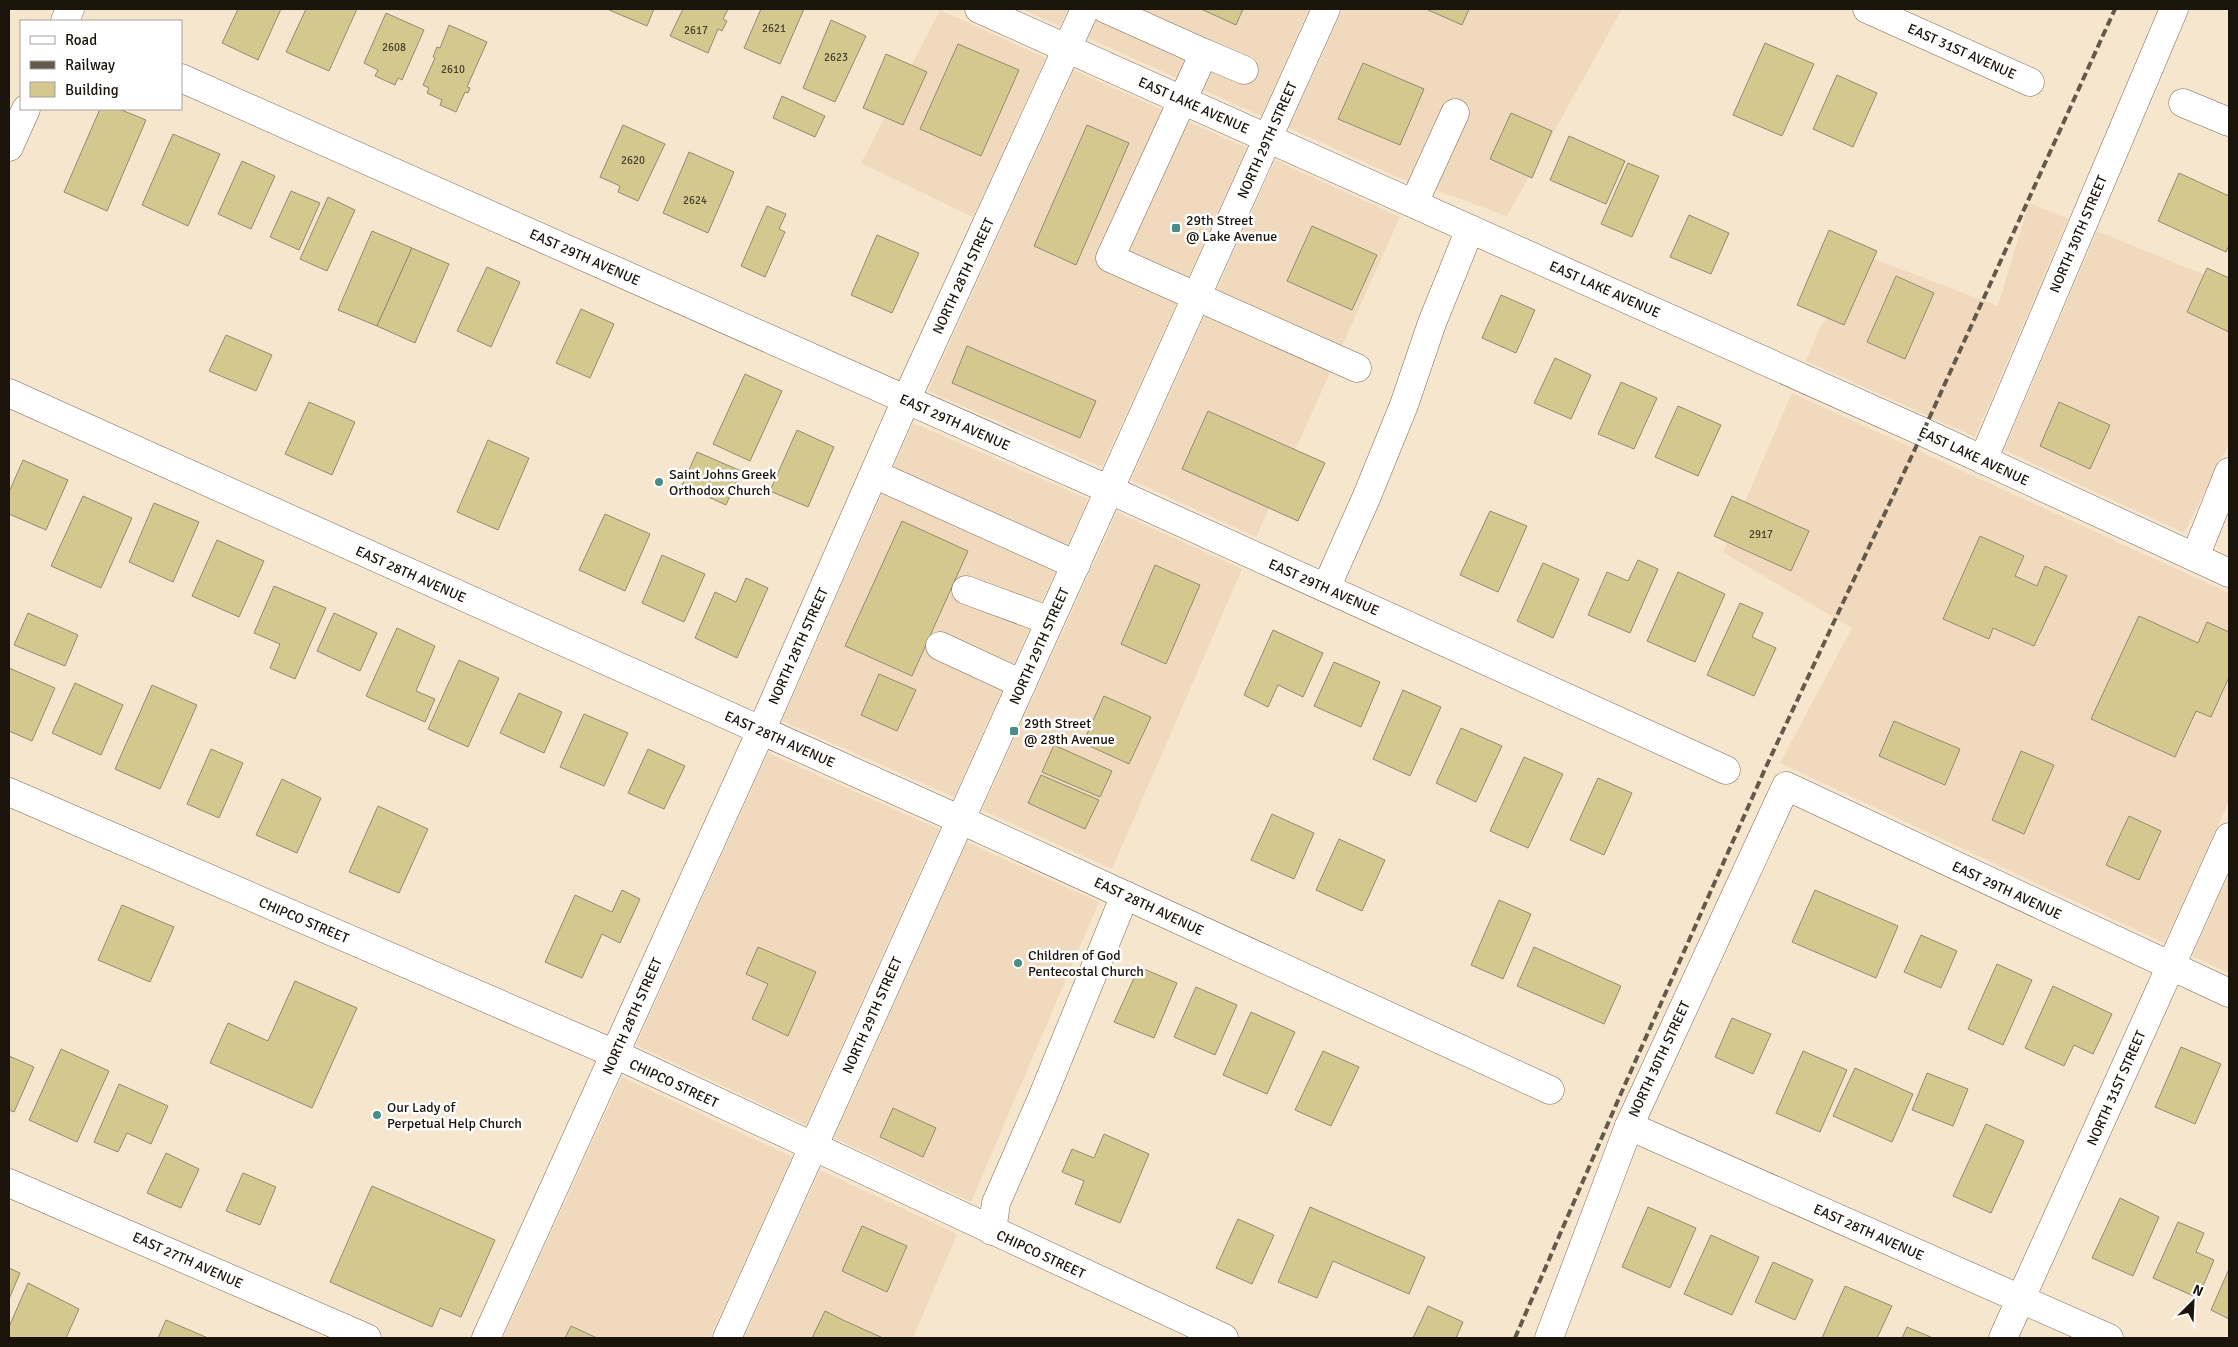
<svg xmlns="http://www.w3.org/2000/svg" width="2238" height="1347" font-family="Signika,sans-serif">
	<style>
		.built { fill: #f0d9bc }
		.building { fill: #d4c88e; stroke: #918c73 }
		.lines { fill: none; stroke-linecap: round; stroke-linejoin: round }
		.minor-casing { stroke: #7a6a56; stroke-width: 29 }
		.minor { stroke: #fff; stroke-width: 28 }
		.rail { stroke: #635a4c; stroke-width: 4; stroke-dasharray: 8 4; stroke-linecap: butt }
		.poi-dot { fill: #478e89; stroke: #fff; stroke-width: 2 }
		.labels { text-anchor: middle; stroke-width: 5; stroke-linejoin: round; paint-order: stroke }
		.number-label { font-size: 11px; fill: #48412c }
		.street-label { font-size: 14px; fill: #1a140b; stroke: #fff }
		.poi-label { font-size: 14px; fill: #1a140b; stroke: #fff; text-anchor: start }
	</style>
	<rect width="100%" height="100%" fill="#f7e6ce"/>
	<g class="built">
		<polygon points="1022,9 1068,9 1060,26"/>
		<polygon points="1102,9 1309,9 1261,116 1088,38"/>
		<polygon points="1343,9 1622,9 1507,216 1416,183 1415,185 1289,128"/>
		<polygon points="940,10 1046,58 973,217 861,163"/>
		<polygon points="1074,70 1247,148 1102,467 928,391"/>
		<polygon points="1275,160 1400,217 1256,537 1131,480"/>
		<polygon points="2029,203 2068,219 1975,437 1806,361 1820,327 1871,258 1998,306"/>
		<polygon points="2097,231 2229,285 2229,443 2184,533 2004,450"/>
		<polygon points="1792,393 2229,593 2229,801 2164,943 1780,763 1852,628 1723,552"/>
		<polygon points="913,423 1088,499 954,797 782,721"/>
		<polygon points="1117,512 1242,569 1112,869 982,810"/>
		<polygon points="768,753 939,829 806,1125 636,1045"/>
		<polygon points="967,842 1099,902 971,1202 834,1138"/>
		<polygon points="2229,875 2229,973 2192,956"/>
		<polygon points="622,1077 792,1157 710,1338 503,1338"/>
		<polygon points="820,1170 957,1234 913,1338 744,1338"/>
	</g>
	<g class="building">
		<polygon points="238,9 281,9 258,60 222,43"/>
		<polygon points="306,9 357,9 329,71 286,52"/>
		<polygon points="610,9 654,9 647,26 609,10"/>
		<polygon points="683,9 728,9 723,19 727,21 722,31 718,29 708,53 670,36"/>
		<polygon points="761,9 804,9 780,64 744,48"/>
		<polygon points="1201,9 1243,9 1236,25"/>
		<polygon points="1426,9 1469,9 1462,25"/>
		<polygon points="386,13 424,30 402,80 398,78 395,85 375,76 378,70 364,63"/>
		<polygon points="831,20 866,36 835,102 803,88"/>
		<polygon points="449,25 487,42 467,87 470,88 468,93 465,92 456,112 440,105 442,100 427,93 429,88 423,85 435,58 433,57 437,47 440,48"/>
		<polygon points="1765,43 1814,64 1782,136 1733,115"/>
		<polygon points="958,44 1019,70 981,156 920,129"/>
		<polygon points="886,54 927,72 903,125 863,108"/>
		<polygon points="1363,63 1424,89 1400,145 1338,119"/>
		<polygon points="1837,75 1877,93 1853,147 1813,129"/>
		<polygon points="782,96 825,116 815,137 773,118"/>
		<polygon points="100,109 119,109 146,120 107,211 64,192"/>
		<polygon points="1511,113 1552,131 1532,178 1490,159"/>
		<polygon points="623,125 665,144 638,201 618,192 620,186 600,177"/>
		<polygon points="1087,125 1129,143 1076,265 1034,246"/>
		<polygon points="173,134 220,154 188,226 142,205"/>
		<polygon points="1569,136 1625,161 1606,204 1550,180"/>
		<polygon points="689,152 734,172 708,233 663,213"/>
		<polygon points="242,161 275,176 251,229 218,214"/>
		<polygon points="1628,163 1659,176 1632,237 1601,224"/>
		<polygon points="2179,173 2229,196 2229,245 2226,252 2158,221"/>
		<polygon points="291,191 320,203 299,250 270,237"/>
		<polygon points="328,197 355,210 327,271 300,259"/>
		<polygon points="767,206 786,214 779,229 785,232 765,277 741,266"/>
		<polygon points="1689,215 1729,233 1711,274 1670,257"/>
		<polygon points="1312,226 1377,255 1352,310 1287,281"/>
		<polygon points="1829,230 1877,251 1844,325 1797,305"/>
		<polygon points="372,231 412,248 377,326 338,310"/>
		<polygon points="877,235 919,253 892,313 851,295"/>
		<polygon points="412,248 449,264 415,343 377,326"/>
		<polygon points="487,267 520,282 491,347 457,331"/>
		<polygon points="2207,268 2229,278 2229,332 2187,312"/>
		<polygon points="1896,276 1934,293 1905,359 1867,342"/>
		<polygon points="1501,295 1535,310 1516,353 1482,338"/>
		<polygon points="581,309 614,324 590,378 556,363"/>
		<polygon points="226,335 272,355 256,391 209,371"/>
		<polygon points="967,346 1096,401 1080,438 952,383"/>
		<polygon points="1555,358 1591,375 1571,419 1534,403"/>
		<polygon points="745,374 782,391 750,461 713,444"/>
		<polygon points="1621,382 1657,398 1634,449 1598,434"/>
		<polygon points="309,402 355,422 332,475 285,454"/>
		<polygon points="2059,402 2110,425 2090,469 2040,446"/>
		<polygon points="1678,406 1721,425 1698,476 1655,457"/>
		<polygon points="1208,411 1325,463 1298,521 1182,469"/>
		<polygon points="797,430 834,447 808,507 770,491"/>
		<polygon points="488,440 529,458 498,530 457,512"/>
		<polygon points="697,452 741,471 726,505 682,485"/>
		<polygon points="23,460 68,480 46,530 9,514 9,492"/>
		<polygon points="83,496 132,518 101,588 51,566"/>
		<polygon points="1732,496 1809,531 1791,571 1714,536"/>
		<polygon points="154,503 199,522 173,582 129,562"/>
		<polygon points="1490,511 1527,526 1498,592 1460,575"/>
		<polygon points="605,514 650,534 625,591 579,570"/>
		<polygon points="902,521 968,551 912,676 845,646"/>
		<polygon points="1980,536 2024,556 2015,576 2037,586 2045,566 2067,576 2034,646 1993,628 1989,639 1943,619"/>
		<polygon points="217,540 264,561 239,617 192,596"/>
		<polygon points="662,555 705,574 684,622 642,603"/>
		<polygon points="1638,560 1658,569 1630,633 1588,615 1607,572 1628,581"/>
		<polygon points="1543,563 1579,579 1553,638 1517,621"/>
		<polygon points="1155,565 1200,585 1166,664 1121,644"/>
		<polygon points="1678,572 1725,594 1695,662 1647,641"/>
		<polygon points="746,578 768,588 737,658 695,638 715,592 736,602"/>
		<polygon points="274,586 326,608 295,679 270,668 280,644 254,633"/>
		<polygon points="1740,603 1763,613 1752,637 1776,648 1754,696 1707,675"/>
		<polygon points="28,613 78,635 65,666 14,645"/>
		<polygon points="334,613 377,633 360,671 317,651"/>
		<polygon points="2139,616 2198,643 2207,622 2229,632 2229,677 2211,717 2196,711 2175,757 2091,719"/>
		<polygon points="397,628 435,646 416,691 435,699 425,722 366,696"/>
		<polygon points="1273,630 1323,653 1303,697 1278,685 1268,707 1244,695"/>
		<polygon points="459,660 499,678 468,747 428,729"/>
		<polygon points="1334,662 1380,682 1361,727 1314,706"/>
		<polygon points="9,668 55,688 32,741 9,731"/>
		<polygon points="879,674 916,690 897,731 861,715"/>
		<polygon points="75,683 123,705 101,755 52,733"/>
		<polygon points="152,685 197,705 160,789 115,769"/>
		<polygon points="1403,690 1441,707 1410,776 1373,759"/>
		<polygon points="519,693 562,712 544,753 500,733"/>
		<polygon points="1104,696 1151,717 1129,764 1083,743"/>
		<polygon points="584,714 628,733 604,786 560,767"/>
		<polygon points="1894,721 1960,749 1945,785 1879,756"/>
		<polygon points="1461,728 1502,746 1476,802 1436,783"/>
		<polygon points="1054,745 1112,771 1100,797 1042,772"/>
		<polygon points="211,749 243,763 219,818 187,804"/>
		<polygon points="648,749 685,766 664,809 628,793"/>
		<polygon points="2021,751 2054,765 2024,834 1992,820"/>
		<polygon points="1524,757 1563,774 1528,848 1490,831"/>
		<polygon points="1041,775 1099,800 1085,829 1028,803"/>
		<polygon points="1598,778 1632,793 1604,855 1570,840"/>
		<polygon points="282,779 321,798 297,853 256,835"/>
		<polygon points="378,806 428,829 399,893 349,872"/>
		<polygon points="1272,814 1314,833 1294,879 1251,860"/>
		<polygon points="2129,816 2161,831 2139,880 2106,865"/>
		<polygon points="1339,839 1385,860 1362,911 1316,890"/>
		<polygon points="622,890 640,899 620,943 602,934 582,978 545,962 575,895 612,912"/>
		<polygon points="1815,890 1898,926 1876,978 1792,942"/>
		<polygon points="1499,900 1531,914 1503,979 1471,965"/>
		<polygon points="122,905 174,927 150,982 98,960"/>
		<polygon points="1921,935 1957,951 1941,988 1904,972"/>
		<polygon points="758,947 816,972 788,1036 752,1019 768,984 746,974"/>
		<polygon points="1534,947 1621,986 1604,1024 1517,986"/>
		<polygon points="1997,964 2032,980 2003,1045 1968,1029"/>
		<polygon points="1139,967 1177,983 1154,1038 1114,1022"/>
		<polygon points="295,981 357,1008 312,1108 210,1063 228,1023 268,1041"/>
		<polygon points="2053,986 2112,1014 2093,1054 2074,1045 2064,1066 2025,1048"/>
		<polygon points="1196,987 1237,1005 1215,1055 1174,1037"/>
		<polygon points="1251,1012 1295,1032 1267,1094 1223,1075"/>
		<polygon points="1732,1018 1771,1034 1753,1074 1715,1057"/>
		<polygon points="2181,1047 2221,1064 2195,1124 2155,1107"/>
		<polygon points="61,1049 109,1071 77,1142 29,1120"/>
		<polygon points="1323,1051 1359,1067 1331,1126 1295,1110"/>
		<polygon points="1803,1051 1847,1070 1820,1132 1776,1113"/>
		<polygon points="9,1056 34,1067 14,1112 9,1110"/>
		<polygon points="1855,1068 1913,1094 1892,1142 1833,1116"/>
		<polygon points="1927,1073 1968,1089 1953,1126 1912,1110"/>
		<polygon points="119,1084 168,1106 151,1144 127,1133 118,1152 94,1142"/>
		<polygon points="893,1108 936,1128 923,1157 880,1137"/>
		<polygon points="1986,1124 2024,1141 1991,1213 1953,1196"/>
		<polygon points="1104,1134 1149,1154 1120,1223 1075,1204 1084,1181 1062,1172 1072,1149 1094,1158"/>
		<polygon points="166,1153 199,1169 181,1208 147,1193"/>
		<polygon points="243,1173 276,1187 260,1225 226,1211"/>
		<polygon points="372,1186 495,1240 461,1317 440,1308 432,1327 330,1282"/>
		<polygon points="2120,1198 2159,1217 2133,1276 2092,1258"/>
		<polygon points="1310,1207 1425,1257 1409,1294 1333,1261 1317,1298 1278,1282"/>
		<polygon points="1648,1207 1696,1228 1670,1288 1622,1267"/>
		<polygon points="1238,1219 1274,1235 1252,1284 1216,1268"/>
		<polygon points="2178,1222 2204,1233 2196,1252 2214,1260 2198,1298 2153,1278"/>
		<polygon points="862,1226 907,1246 887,1292 842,1271"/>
		<polygon points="1711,1235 1759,1257 1732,1315 1684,1294"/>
		<polygon points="1773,1262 1813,1280 1795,1320 1755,1302"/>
		<polygon points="9,1268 20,1273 9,1299"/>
		<polygon points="2229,1269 2229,1319 2211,1310"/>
		<polygon points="28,1283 79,1309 66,1338 9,1338 9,1327"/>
		<polygon points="1845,1286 1892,1306 1877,1338 1822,1338"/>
		<polygon points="1428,1306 1463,1322 1456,1338 1413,1338"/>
		<polygon points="825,1311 845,1321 883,1338 812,1338"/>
		<polygon points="166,1320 208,1338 158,1338"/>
		<polygon points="571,1326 597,1338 565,1338"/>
		<polygon points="1907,1327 1933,1338 1902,1338"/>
	</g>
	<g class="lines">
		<g class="minor-casing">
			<g id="minor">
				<polyline points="979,9 1923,432 2229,573"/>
				<polyline points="1106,9 1204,53 1110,258 1357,368"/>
				<polyline points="1867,9 2030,82"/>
				<polyline points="65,21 70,9"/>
				<polyline points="1204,53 1244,70"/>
				<polyline points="181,78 1110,490 1726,770"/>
				<polyline points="2183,103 2229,122"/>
				<polyline points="9,147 26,109"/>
				<polyline points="1414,203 1455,113"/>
				<polyline points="9,393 961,820 1550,1090"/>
				<polyline points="1983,460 2174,9"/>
				<polyline points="874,474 1076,565"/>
				<polyline points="2195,557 2229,472"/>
				<polyline points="1326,588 1367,496 1404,405 1432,323 1470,229"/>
				<polyline points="966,590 1050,621"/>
				<polyline points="940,646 1022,684"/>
				<polyline points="9,792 615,1054 1224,1338"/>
				<polyline points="1629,1126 2109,1338"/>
				<polyline points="9,1183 367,1338"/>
				<polyline points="992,1231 996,1203 1042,1098 1125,895"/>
				<polyline points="486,1338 761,731 906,400 1085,9"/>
				<polyline points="727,1338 1326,9"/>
				<polyline points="1549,1338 1629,1126 1786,786 2229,993"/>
				<polyline points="2003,1338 2229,837"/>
			</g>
		</g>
		<use href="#minor" class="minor"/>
		<polyline class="rail" points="1515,1338 1619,1098 1765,769 1923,432 2115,9"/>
	</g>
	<g class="poi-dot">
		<rect x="1171" y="223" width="10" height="10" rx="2.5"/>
		<circle cx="659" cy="482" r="5"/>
		<rect x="1009" y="726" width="10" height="10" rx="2.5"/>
		<circle cx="1018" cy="963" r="5"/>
		<circle cx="377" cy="1115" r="5"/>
	</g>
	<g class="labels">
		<g class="number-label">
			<text x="774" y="32">2621</text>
			<text x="696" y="34">2617</text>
			<text x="394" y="51">2608</text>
			<text x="836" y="61">2623</text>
			<text x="453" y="73">2610</text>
			<text x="633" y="164">2620</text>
			<text x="695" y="204">2624</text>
			<text x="1761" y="538">2917</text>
		</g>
		<g class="street-label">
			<text transform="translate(1962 51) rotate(24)" y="5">EAST 31ST AVENUE</text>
			<text transform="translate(1194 105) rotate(24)" y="5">EAST LAKE AVENUE</text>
			<text transform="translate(1267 140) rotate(-66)" y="5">NORTH 29TH STREET</text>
			<text transform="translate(2078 234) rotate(-67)" y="5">NORTH 30TH STREET</text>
			<text transform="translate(585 257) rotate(24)" y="5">EAST 29TH AVENUE</text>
			<text transform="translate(963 276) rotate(-65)" y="5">NORTH 28TH STREET</text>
			<text transform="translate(1605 289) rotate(24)" y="5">EAST LAKE AVENUE</text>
			<text transform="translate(955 422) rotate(24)" y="5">EAST 29TH AVENUE</text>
			<text transform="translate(1974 456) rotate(25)" y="5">EAST LAKE AVENUE</text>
			<text transform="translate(411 574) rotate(24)" y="5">EAST 28TH AVENUE</text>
			<text transform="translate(1324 587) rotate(24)" y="5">EAST 29TH AVENUE</text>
			<text transform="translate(798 646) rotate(-66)" y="5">NORTH 28TH STREET</text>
			<text transform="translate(1039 646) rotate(-66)" y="5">NORTH 29TH STREET</text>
			<text transform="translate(780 739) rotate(24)" y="5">EAST 28TH AVENUE</text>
			<text transform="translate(2007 890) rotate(25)" y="5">EAST 29TH AVENUE</text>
			<text transform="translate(1149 906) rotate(25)" y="5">EAST 28TH AVENUE</text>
			<text transform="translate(304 920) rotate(23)" y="5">CHIPCO STREET</text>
			<text transform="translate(872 1015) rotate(-66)" y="5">NORTH 29TH STREET</text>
			<text transform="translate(632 1016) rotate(-66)" y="5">NORTH 28TH STREET</text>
			<text transform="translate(1659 1059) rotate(-65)" y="5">NORTH 30TH STREET</text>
			<text transform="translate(674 1083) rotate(25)" y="5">CHIPCO STREET</text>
			<text transform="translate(2116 1088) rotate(-66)" y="5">NORTH 31ST STREET</text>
			<text transform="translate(1869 1232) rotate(24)" y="5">EAST 28TH AVENUE</text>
			<text transform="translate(1041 1254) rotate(25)" y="5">CHIPCO STREET</text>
			<text transform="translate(188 1260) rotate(24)" y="5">EAST 27TH AVENUE</text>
		</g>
		<g class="poi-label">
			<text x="1186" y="225">29th Street<tspan x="1186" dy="16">@ Lake Avenue</tspan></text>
			<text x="669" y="479">Saint Johns Greek<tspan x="669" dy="16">Orthodox Church</tspan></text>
			<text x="1024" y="728">29th Street<tspan x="1024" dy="16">@ 28th Avenue</tspan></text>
			<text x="1028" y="960">Children of God<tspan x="1028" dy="16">Pentecostal Church</tspan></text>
			<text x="387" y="1112">Our Lady of<tspan x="387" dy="16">Perpetual Help Church</tspan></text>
		</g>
	</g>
	<rect width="2238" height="1347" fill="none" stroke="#1a140b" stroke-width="20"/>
	<rect x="20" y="20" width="162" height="90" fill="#ffffff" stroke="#a3a19d"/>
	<rect x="30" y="36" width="25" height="8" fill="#ffffff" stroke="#a3a19d"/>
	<text x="65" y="45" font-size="15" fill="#1a140b">Road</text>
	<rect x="30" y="61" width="25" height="8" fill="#635a4c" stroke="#a3a19d"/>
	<text x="65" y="70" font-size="15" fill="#1a140b">Railway</text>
	<rect x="30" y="82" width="25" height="15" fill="#d4c88e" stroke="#a3a19d"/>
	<text x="65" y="95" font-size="15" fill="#1a140b">Building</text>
	<g transform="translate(2193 1302) rotate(24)" stroke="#ffffff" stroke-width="4" paint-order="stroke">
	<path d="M0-4L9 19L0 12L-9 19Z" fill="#1a140b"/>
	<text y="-8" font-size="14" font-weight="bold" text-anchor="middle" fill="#1a140b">N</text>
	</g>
</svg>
